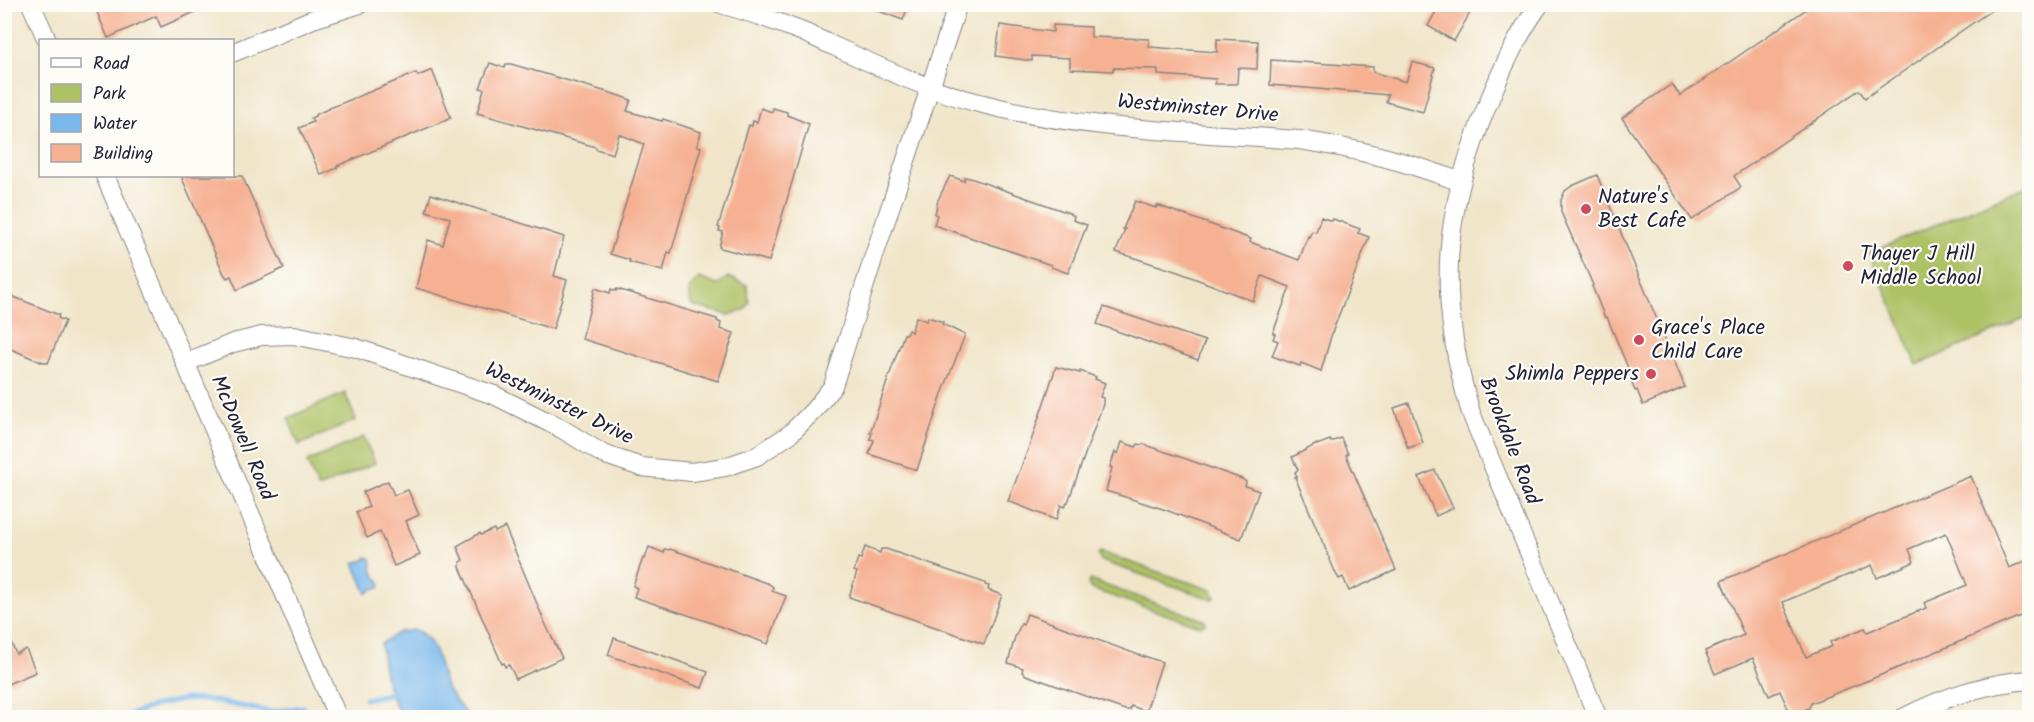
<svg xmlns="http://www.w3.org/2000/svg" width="2034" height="722" viewBox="0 0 2034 722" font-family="Kalam,sans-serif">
  <rect width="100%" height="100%" fill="#fdfcf7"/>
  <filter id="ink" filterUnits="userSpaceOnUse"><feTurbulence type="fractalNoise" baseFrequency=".0167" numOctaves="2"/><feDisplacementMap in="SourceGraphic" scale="12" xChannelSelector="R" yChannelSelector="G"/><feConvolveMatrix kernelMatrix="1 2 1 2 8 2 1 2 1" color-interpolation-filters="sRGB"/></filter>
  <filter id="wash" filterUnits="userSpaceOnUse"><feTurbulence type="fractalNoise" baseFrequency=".008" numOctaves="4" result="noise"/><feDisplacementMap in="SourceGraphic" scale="24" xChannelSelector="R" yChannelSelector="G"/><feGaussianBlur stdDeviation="1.35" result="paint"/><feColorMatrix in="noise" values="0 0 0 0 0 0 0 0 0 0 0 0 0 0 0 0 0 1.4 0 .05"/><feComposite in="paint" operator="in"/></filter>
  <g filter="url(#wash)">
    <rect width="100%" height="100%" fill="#f0e5c9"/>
    <g fill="#adc165" stroke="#687250" stroke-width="1.5">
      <path d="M2029,185v132l-112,48 -48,-112z"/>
      <path d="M728,277l19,8 2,17 -4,8 -16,5 -35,-9 -3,-2 -2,-15 10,-11 18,7z"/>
      <path d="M345,393l11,27 -57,25 -11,-27z"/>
      <path d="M364,437l11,26 -57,25 -11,-26z"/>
      <path d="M1100,552l112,38 3,8 -4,1 -109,-38 -4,-6z"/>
      <path d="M1090,580l114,40 2,3 -6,3 -109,-37 -3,-6z"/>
    </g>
    <g fill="#79b8ec" stroke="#4e6d94" stroke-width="1.5">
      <path d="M367,557l4,1 2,14 8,12 -1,4 -8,1 -5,5 -13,-31 11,-3z"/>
      <path d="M416,630c25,14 20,33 30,56 6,11 15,21 22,31h-65c-16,-21 -20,-47 -22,-73l18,-12z"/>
    </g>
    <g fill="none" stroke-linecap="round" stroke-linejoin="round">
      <g stroke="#79b8ec" stroke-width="5">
        <path d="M365,699l32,-7"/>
        <path d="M121,718l33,-12 32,-7 23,1 62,12 32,-5"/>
      </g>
    </g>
    <g id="blocks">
      <g fill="#f6b092" fill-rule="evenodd">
        <path d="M114,4h99l-52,23 -5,-11 -48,22 -11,-26z"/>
        <path d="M865,4h44l-6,16 -38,-14z"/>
        <path d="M1440,4h35l-21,37 -26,-15z"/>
        <path d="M1814,4h186l-135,94 -6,-8 -125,86 7,11 -49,33 -70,-102 50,-34 8,12z"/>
        <path d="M1000,25l53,7v-7l38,2v10l58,2v8l68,5v-13l41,2 -1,28 -19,-1 -1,16h-22l1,-5 -58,-4v-6l-45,-1v3l-43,-2v-11l-38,-2v5l-36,-5z"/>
        <path d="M1271,60l102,7v5l33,10 6,-20 23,6 -12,44 -37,-10 2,-7 -118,-10z"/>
        <path d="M490,63l15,5 1,-4h5l103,30 17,6 -4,11 35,10 1,-2 38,13 -4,14 4,1 -30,106 -3,-1 -5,19 -34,-9 1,-2 -20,-6 34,-110 -25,-10 -6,20 -17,-5v-2l-119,-34 7,-24 -4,-1z"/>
        <path d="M432,70l19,48 -114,48v2l-16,7 -22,-47 14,-6 -2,-4 4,-2v-1l15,-7 86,-35 2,3z"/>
        <path d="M761,108l11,4 1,-4 14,4v3l22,9 -40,137 -48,-13 -2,-1 4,-15 -4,-1 1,-3 -2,-1 31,-102 3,1 1,-5 4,1z"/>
        <path d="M1597,175l88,212 -42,18 -6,-15 -2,1 -7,-17 2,-1 -23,-56 -2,1 -13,-32 1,-1 -32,-73v-12l4,-9 7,-5z"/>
        <path d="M181,176h61l42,92 -47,22 -6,-14 -4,2 -3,-4z"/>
        <path d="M950,176l14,5 1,-4 5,1 54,19 45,16 5,3 -1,4 14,5 -19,48 -17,-6v-2l-117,-40 3,-10 -2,-1 3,-14z"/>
        <path d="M431,194l133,43 -10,39 13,4 -14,49 -137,-41 12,-48 15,5 7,-27 -24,-7z"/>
        <path d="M1135,201l21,7 1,-3 58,21 36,13 -1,3 49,18 9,-24 1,1 3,-6 4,1 5,-15 11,4 1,-2 27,10 -2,4 11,4 -37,96 -11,38 -20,-8 -1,3 -28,-10 6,-15 -5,-2 2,-5 -2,-1 17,-46 -28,-11 -9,25 -75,-29 -62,-20 9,-23h-2z"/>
        <path d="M595,288l15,5 1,-4 5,2 1,-2 100,30v2l4,2 -1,6 14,4 -16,48 -136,-42z"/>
        <path d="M4,293l55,22 -1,3 7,3 -17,42 -7,-2v1l-37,-16z"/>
        <path d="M1104,307l101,34 -7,19 -101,-36z"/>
        <path d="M916,317l11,4 1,-4 15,5 -1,2 23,11 -23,59 -25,76 -48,-16 5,-14 -4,-1 2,-6h-2l18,-54 16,-45h2l2,-4 3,2z"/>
        <path d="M1056,367l24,6v-2l16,6 -1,2 10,4 -5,14 3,1v6l-35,98h-1l-2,5 -4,-2 -5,15 -48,-19 22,-57z"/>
        <path d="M1409,403l14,40 -15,5 -14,-40z"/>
        <path d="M1341,438l7,16 -2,1 50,115 -47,21 -6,-14 -4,2 -3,-5 -41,-97h2l-2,-5 3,-2 -6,-13 25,-13v1l13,-5 1,2z"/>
        <path d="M1122,442l14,5 2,-3 4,1 1,-1 46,16 53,19 4,3 -1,4 14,5 -18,48 -75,-29 -60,-19 6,-23 -2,-1 5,-15 3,2z"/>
        <path d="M1435,470l18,38 -17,8 -17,-39z"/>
        <path d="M1971,476l38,92 21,-9v53l-161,68 -58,23 -2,5 -14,6 -6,-3 -9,-20 -11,5 -16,-38 -38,16 -10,-23 39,-16 -23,-54zM1946,533l21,52 -43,18 2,5 -59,24 -2,-4 -35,14 2,4 -26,11 -23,-55 89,-37 5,13 37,-16 -5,-13z"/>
        <path d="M388,481l6,14 14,-5 11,25 -13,6 14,34 -26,11 -14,-34 -13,6 -11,-26 13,-5 -6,-15z"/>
        <path d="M505,527l40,96 17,35 -46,21 -7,-14 -4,2 -1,-4 -2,1 -13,-30 -29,-67v-5l3,-2 -6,-14 23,-13 1,2 13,-6 1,3z"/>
        <path d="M649,547l15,6 1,-4 4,1 1,-1 15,5 84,30 4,3 -1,4 14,5 -18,48 -59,-22 -75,-25 3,-9 -4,-2 10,-28 2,1z"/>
        <path d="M865,547l15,6 1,-4h5l99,34v2l4,1 -1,4 14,5 -18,49 -135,-47 8,-25 -3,-1 4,-13 3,1z"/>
        <path d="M1027,614l117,43v-1l18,6 -16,49 -15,-5 -1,4h-5l-37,-13 -62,-22 -4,-3 1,-4 -15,-5 7,-26 6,-13 2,1z"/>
        <path d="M5,627l11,27 10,-5 10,23 -31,13z"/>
        <path d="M614,638l94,34 -6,16 -94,-33z"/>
      </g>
    </g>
  </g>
  <g filter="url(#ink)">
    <use href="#blocks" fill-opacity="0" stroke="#898482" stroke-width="1.5"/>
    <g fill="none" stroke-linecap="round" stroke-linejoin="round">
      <g stroke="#898482" stroke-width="20">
        <g id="minor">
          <path d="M31,4l16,36"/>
          <path d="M721,4c28,8 55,17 82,28 58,26 114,55 176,71 102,27 215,29 320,37 56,8 109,22 162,42"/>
          <path d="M1540,4c-22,30 -37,63 -51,97 -47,112 -53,196 -18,312l127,305"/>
          <path d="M232,53l81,-34 47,-15"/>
          <path d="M105,176l233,542"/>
          <path d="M185,363l48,-20 29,-7 32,-1 62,13 138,47 68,34 41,25 38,13 51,5 33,-5 32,-11 33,-22 24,-24 19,-24 41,-130 84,-252"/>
          <path d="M1903,718c39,-20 83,-35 127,-38"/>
        </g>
      </g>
      <use href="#minor" stroke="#fff" stroke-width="18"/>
    </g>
  </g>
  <g fill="#d1495b" stroke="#fdfcf7" stroke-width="2">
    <circle cx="1586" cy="209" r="6"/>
    <circle cx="1848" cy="266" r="6"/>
    <circle cx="1639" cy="340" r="6"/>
    <circle cx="1651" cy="374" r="6"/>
  </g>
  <g text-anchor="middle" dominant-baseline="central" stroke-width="4.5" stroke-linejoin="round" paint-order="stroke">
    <g font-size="21" fill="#22223b" stroke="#fdfcf7">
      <text transform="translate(1198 109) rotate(5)">Westminster Drive</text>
      <text transform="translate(559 404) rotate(26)">Westminster Drive</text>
      <text transform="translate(242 438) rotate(67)">McDowell Road</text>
      <text transform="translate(1509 441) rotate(69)">Brookdale Road</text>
    </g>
    <g font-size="21" fill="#22223b" stroke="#fdfcf7" text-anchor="start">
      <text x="1598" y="197">Nature's<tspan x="1598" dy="24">Best Cafe</tspan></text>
      <text x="1860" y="254">Thayer J Hill<tspan x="1860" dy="24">Middle School</tspan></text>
      <text x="1651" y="328">Grace's Place<tspan x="1651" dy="24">Child Care</tspan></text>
      <text x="1639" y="374" text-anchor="end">Shimla Peppers</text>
    </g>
  </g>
  <rect width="2034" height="722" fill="none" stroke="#fdfcf7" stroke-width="24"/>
  <rect x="39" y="39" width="195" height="138" fill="#fdfcf7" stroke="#a5a5ac" stroke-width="1.5"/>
  <rect x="51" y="58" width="30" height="9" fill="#ffffff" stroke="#a5a5ac" stroke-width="1.5"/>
  <text x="93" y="69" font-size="18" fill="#22223b">Road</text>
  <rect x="51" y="84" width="30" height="18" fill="#adc165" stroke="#a5a5ac" stroke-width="1.5"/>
  <text x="93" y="99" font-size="18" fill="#22223b">Park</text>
  <rect x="51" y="114" width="30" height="18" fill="#79b8ec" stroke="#a5a5ac" stroke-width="1.5"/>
  <text x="93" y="129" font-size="18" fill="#22223b">Water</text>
  <rect x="51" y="144" width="30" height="18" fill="#f6b092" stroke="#a5a5ac" stroke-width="1.5"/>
  <text x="93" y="159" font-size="18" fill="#22223b">Building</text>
</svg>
